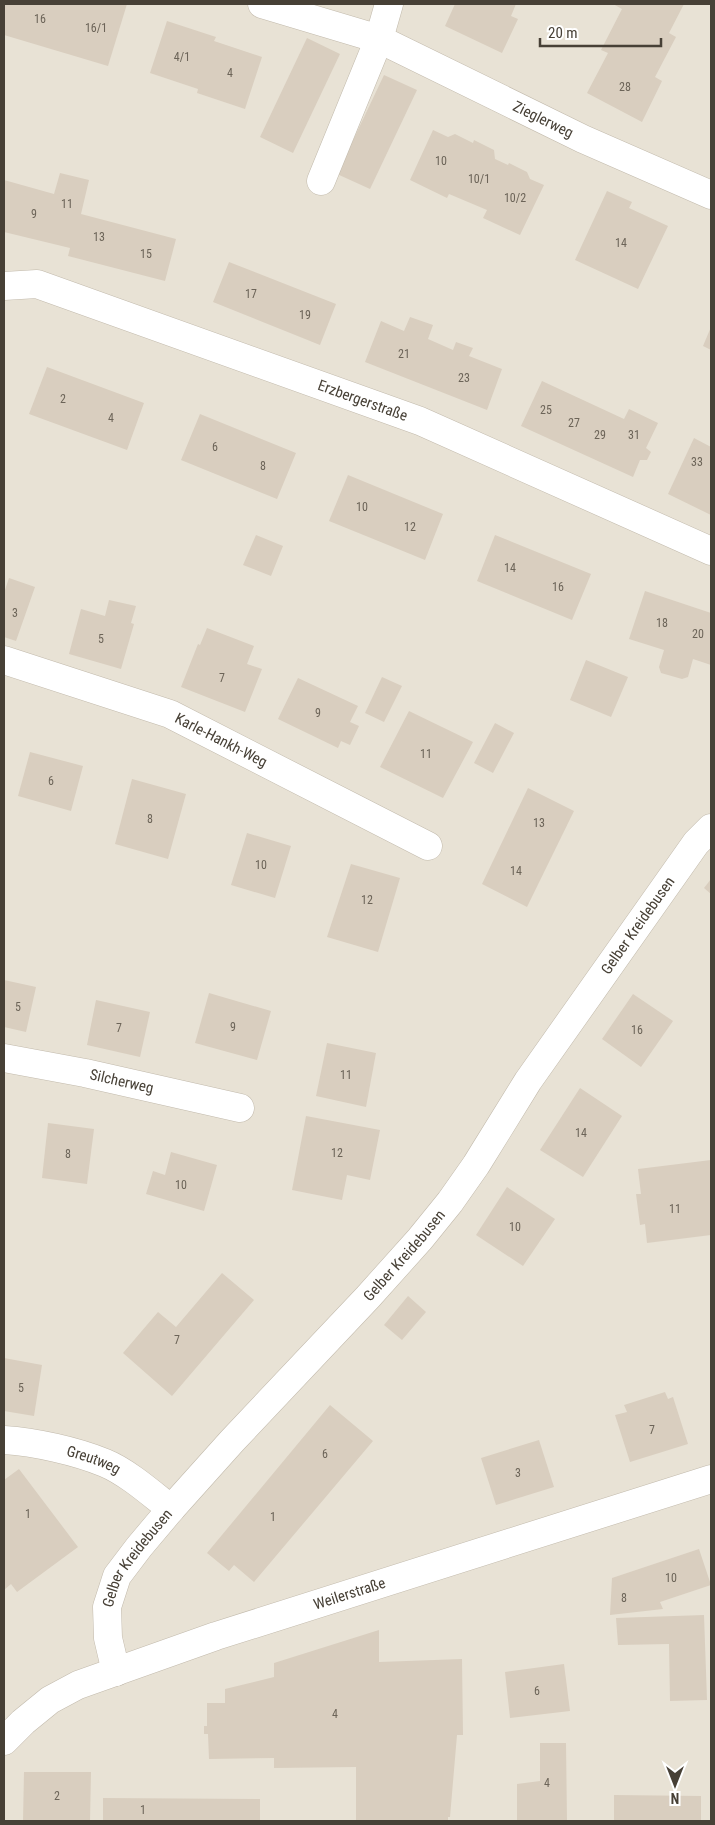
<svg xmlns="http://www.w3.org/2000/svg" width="715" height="1825" viewBox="0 0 715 1825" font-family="'Roboto Condensed',sans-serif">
  <rect width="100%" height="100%" fill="#f4f0e7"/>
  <rect fill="#e8e2d5" x="4" y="4" width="707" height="1817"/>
  <g fill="#d9cebf">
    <path d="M4,4h123l-19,62 -104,-31z"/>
    <path d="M455,4h61l-5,12 7,3 -16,34 -57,-27z"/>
    <path d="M613,4h71l-15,29 7,4 -21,40 7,4 -20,41 -55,-29 21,-40 -7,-3 21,-41z"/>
    <path d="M167,21l49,16 -2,4 48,16 -17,52 -48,-16 1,-4 -48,-16z"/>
    <path d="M307,38l33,16 -47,99 -33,-16z"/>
    <path d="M384,75l33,15 -47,99 -33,-15z"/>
    <path d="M433,130l15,7 7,-3 18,9 1,-3 20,10 1,9 13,6 1,-2 18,9 3,7 14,6 -24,50 -37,-17 4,-8 -38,-16 -2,4 -37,-18z"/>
    <path d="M60,173l29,7 -8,34 95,25 -11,42 -97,-25 2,-8 -66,-16v-52l50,14z"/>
    <path d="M607,191l25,11 -3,6 39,18 -30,63 -63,-29z"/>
    <path d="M229,262l107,42 -16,41 -107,-43z"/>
    <path d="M410,317l23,8 -5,14 25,11 3,-8 17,6 -4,8 33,13 -15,41 -122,-48 16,-41 23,10z"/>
    <path d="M711,327v23l-8,-4z"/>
    <path d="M47,367l97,36 -17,47 -98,-36z"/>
    <path d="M542,381l82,38 5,-10 29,14 -12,25 5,4 -4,8h-7l-7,17 -112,-51z"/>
    <path d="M200,414l96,39 -19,46 -96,-39z"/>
    <path d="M694,438l17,9v68l-43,-21z"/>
    <path d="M348,475l95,39 -18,46 -96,-39z"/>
    <path d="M256,535l27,11 -12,30 -28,-11z"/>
    <path d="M495,535l96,39 -19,46 -95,-39z"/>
    <path d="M9,578l26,9 -19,54 -12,-4v-48l1,1z"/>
    <path d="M645,591l66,22v52l-18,-6 -5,18 -6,2 -21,-6 -2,-6 5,-17 -35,-11z"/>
    <path d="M109,600l27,6 -5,17 3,1 -13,45 -52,-15 12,-45 24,7z"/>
    <path d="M207,628l47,18 -7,18 15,5 -17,43 -64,-25 17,-43 2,1z"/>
    <path d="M586,660l42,17 -17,40 -41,-17z"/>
    <path d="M382,677l20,9 -18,36 -19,-9z"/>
    <path d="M298,678l60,28 -8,16 9,4 -9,19 -9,-4 -3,7 -60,-29z"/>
    <path d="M409,711l64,31 -30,56 -63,-31z"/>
    <path d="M495,723l19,10 -21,40 -19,-10z"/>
    <path d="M30,752l53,14 -12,45 -53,-15z"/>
    <path d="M132,779l54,15 -18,65 -53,-15z"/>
    <path d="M528,788l46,23 -47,96 -45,-23z"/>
    <path d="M247,833l44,13 -16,52 -44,-13z"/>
    <path d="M351,864l49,14 -22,74 -51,-15z"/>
    <path d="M711,879v15l-7,-6z"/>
    <path d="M4,980l32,7 -10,45 -22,-5z"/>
    <path d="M209,993l62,18 -14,49 -62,-17z"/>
    <path d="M633,994l40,27 -32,46 -39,-28z"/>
    <path d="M96,1000l54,12 -10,45 -53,-12z"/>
    <path d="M327,1043l49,10 -10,54 -50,-11z"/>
    <path d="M580,1088l42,28 -39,61 -43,-27z"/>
    <path d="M306,1116l74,14 -10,50 -23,-5 -5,25 -50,-10z"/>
    <path d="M48,1123l46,6 -7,55 -45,-6z"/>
    <path d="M171,1152l46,13 -13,46 -58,-17 7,-23 12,4z"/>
    <path d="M711,1160v75l-64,8 -2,-19 -5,1 -4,-31h5l-3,-25z"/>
    <path d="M507,1187l48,32 -32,47 -47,-31z"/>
    <path d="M222,1273l32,27 -82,96 -49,-43 35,-41 18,15z"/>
    <path d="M408,1296l18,16 -24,28 -18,-15z"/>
    <path d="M4,1358l38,7 -8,51 -30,-5z"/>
    <path d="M665,1392l3,7 5,-2 15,47 -58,18 -15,-47 12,-3 -3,-7z"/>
    <path d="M330,1405l43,36 -119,141 -20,-17 -5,6 -22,-18z"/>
    <path d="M539,1440l15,47 -58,18 -15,-47z"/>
    <path d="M19,1469l59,78 -61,45 -6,-8 -7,6v-110z"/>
    <path d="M699,1549l12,36 -51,17 3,7 -53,6 2,-37z"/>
    <path d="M704,1615l3,85 -37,1 -1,-57 -51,1 -2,-27z"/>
    <path d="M379,1630v32l83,-3 1,76h-6l-7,82h-2v4h-92v-54l-82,1v-10l-65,1 -1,-25h-4v-8h3v-23h18v-14l49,-12v-14z"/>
    <path d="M564,1664l6,47 -60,7 -5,-46z"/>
    <path d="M540,1743h26l1,78h-50v-37l23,-3z"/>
    <path d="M24,1772h67l-1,49h-67z"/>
    <path d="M614,1795l87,1v25h-87z"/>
    <path d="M103,1798l157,1v22h-157z"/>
  </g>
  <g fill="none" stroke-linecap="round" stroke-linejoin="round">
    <g stroke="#c2baac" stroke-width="29">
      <g id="minor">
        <path id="s1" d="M262,4l117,35 204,100 128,56"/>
        <path d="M321,181l58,-142 10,-35"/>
        <path id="s2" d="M4,286l33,-2 383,137 291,130"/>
        <path id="s3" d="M4,660l166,54 258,132"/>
        <path id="s4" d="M4,1058l81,15 155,35"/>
        <path id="s5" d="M4,1440c31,2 72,11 101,23 22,9 47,31 66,46"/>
        <path id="s6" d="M116,1672l-8,-34 -1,-31 10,-31 22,-29 32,-38 61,-68 136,-144 52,-58 30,-37 26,-37 52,-84 168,-238 15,-15"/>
        <path id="s7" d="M4,1741l19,-19 27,-22 28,-15 138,-49 495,-157"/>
      </g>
    </g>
    <use href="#minor" stroke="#fff" stroke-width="28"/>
  </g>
  <g text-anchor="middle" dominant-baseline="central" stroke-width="4.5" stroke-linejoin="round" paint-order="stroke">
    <g font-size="12" fill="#6c6458">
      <text x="40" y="19">16</text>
      <text x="96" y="28">16/1</text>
      <text x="182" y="57">4/1</text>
      <text x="230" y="73">4</text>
      <text x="625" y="87">28</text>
      <text x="441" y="161">10</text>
      <text x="479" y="179">10/1</text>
      <text x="515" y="198">10/2</text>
      <text x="67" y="204">11</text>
      <text x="34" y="214">9</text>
      <text x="99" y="237">13</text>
      <text x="621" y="243">14</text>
      <text x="146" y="254">15</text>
      <text x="251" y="294">17</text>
      <text x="305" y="315">19</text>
      <text x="404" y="354">21</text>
      <text x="464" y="378">23</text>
      <text x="63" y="399">2</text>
      <text x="546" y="410">25</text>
      <text x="111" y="418">4</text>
      <text x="574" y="423">27</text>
      <text x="600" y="435">29</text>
      <text x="634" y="435">31</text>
      <text x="215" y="447">6</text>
      <text x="697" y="462">33</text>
      <text x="263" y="466">8</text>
      <text x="362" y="507">10</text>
      <text x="410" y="527">12</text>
      <text x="510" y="568">14</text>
      <text x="558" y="587">16</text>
      <text x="15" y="613">3</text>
      <text x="662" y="623">18</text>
      <text x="698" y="634">20</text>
      <text x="101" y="639">5</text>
      <text x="222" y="678">7</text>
      <text x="318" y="713">9</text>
      <text x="426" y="754">11</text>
      <text x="51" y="781">6</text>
      <text x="150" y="819">8</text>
      <text x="539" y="823">13</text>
      <text x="261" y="865">10</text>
      <text x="516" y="871">14</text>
      <text x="367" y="900">12</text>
      <text x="18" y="1007">5</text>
      <text x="233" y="1027">9</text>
      <text x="119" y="1028">7</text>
      <text x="637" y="1030">16</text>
      <text x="346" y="1075">11</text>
      <text x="581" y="1133">14</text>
      <text x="337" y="1153">12</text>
      <text x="68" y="1154">8</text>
      <text x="181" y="1185">10</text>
      <text x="675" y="1209">11</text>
      <text x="515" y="1227">10</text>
      <text x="177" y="1340">7</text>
      <text x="21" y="1388">5</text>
      <text x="652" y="1430">7</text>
      <text x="325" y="1454">6</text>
      <text x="518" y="1473">3</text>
      <text x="28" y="1514">1</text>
      <text x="273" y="1517">1</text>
      <text x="671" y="1578">10</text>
      <text x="624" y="1598">8</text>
      <text x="537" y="1691">6</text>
      <text x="335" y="1714">4</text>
      <text x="547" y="1783">4</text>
      <text x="57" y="1796">2</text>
      <text x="143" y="1810">1</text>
    </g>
    <g font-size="15" fill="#474036" stroke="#fff">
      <text stroke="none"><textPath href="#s1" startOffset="305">Zieglerweg</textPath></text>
      <text stroke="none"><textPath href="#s2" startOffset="379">Erzbergerstraße</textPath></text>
      <text stroke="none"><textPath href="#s3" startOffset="232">Karle-Hankh-Weg</textPath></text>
      <text stroke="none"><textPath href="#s6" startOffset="934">Gelber Kreidebusen</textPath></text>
      <text stroke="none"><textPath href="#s4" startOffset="120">Silcherweg</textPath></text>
      <text stroke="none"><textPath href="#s6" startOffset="529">Gelber Kreidebusen</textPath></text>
      <text stroke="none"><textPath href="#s5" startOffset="92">Greutweg</textPath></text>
      <text stroke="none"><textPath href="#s6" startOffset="124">Gelber Kreidebusen</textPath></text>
      <text stroke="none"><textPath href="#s7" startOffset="380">Weilerstraße</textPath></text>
    </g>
  </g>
  <rect width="715" height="1825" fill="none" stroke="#474036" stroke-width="10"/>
  <g transform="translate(675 1785) rotate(180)" stroke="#ffffff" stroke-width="4" paint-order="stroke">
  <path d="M0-4L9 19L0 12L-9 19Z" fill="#474036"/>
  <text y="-8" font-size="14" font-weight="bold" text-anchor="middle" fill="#474036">N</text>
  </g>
  <path d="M540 38v8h121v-8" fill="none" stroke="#474036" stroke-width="2.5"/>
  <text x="548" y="38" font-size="15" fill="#474036" stroke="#ffffff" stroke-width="4" paint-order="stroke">20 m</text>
</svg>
